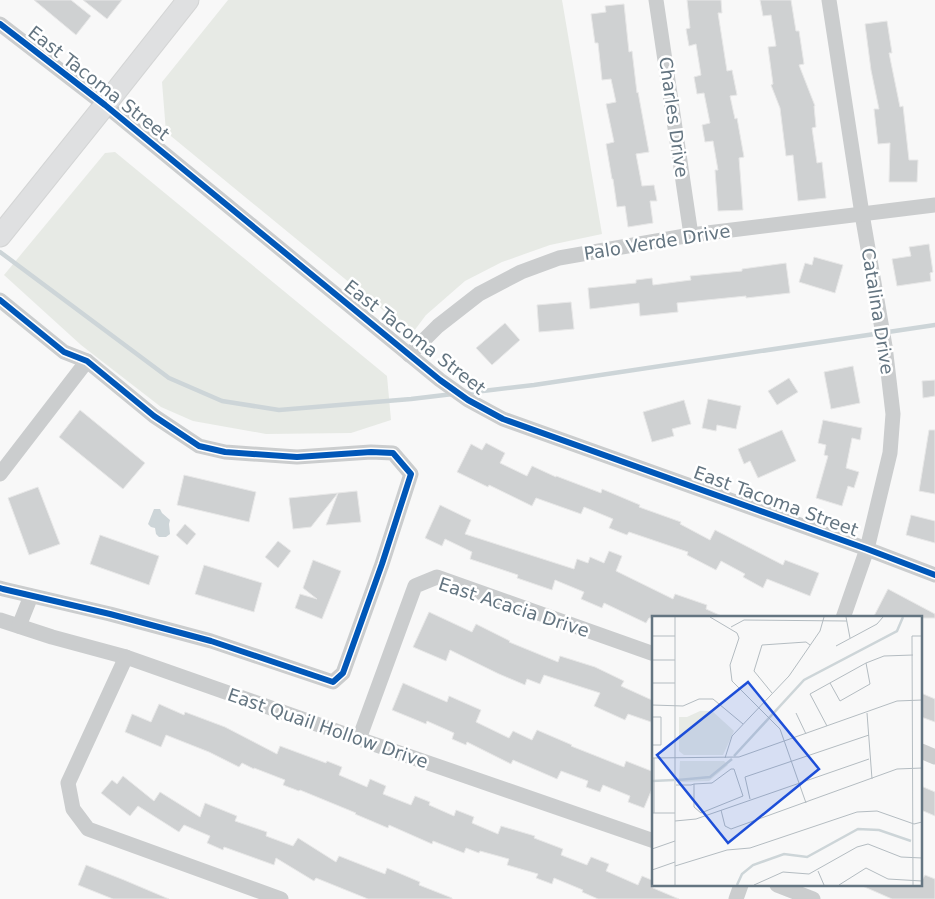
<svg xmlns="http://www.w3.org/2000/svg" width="935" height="899" viewBox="0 0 935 899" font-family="'DejaVu Sans',sans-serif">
  <rect width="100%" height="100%" fill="#f8f8f8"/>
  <g fill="#e7eae5">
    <path d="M228,0h334l40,234 -52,11 -48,17 -37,19 -39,34 -12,16 -8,-2 -240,-197 -4,-50z"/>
    <path d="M115,152l272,224 4,44 -40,13 -85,1 -73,-13 -32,-14 -80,-62 -77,-70 101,-122z"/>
  </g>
  <path fill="#cdd5d8" d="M154,509h6l2,4 8,7 -1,4 1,10 -4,3h-7l-3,-3 -1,-6 -4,-1 -3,-3z"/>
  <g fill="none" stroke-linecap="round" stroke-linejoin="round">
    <g stroke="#cdd5d8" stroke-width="4.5">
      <path d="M0,252l169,126 53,23 57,9 132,-11 42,-5"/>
      <path d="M466,393l68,-8 401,-60"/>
    </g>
  </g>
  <g fill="#cfd1d2" stroke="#e8e8e8">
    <path d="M34,0h37l20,16 -15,19z"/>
    <path d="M83,0h39l-15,19z"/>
    <path d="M687,0h34l1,13h-4l9,58 5,-1 5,25 -7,1 5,23 2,-1 7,39 -5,1 4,52 -25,1 -3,-41h3l-5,-29 -8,1 -3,-17 8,-2 -6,-30 -7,1 -3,-17 7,-2 -5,-31 -7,2 -3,-17 4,-1z"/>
    <path d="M760,0h31l5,31h3l5,33 -5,1 16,41h-1l2,21 -4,1 5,35 5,-1 4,36 -28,3 -5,-46 -7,1 -6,-48 -9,-23 2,-1 -5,-37 8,-1 -5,-31 -8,1z"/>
    <path d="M624,4l5,48 3,-1 5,42 1,-1 11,60 -13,2 6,32 12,-1 3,16h-7l3,22 -25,4 -3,-21 -8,1 -4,-28h-1l-6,-35 8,-2 -8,-38 10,-2 -5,-23 -9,1 -4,-37h-3l-4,-29 15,-2 -1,-6z"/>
    <path d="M887,21l5,32h-3l11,54 3,-1 6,54h9l-1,22h-28l1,-39 -12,1 -4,-35h5l-8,-39 -6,-46z"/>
    <path d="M929,244l4,28 -3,1 1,8 -34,5 -5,-27 19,-3 -2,-9z"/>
    <path d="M814,257l29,8 -8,28 -36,-11 6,-19 7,2z"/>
    <path d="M786,263l4,30 -44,5v-2l-69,7 1,9 -38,4 -1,-13 -49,6 -2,-21 48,-5v-3l16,-2 1,7 38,-5 -1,-4 52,-5v-2z"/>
    <path d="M571,302l3,27 -35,3 -2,-27z"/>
    <path d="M505,323l15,17 -28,25 -16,-17z"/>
    <path d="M853,366l7,37 -29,6 -7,-37z"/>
    <path d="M789,378l9,14 -21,13 -9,-14z"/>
    <path d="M935,380v16l-12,2 -1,-17z"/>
    <path d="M708,399l33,7 -5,23 -19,-4 -1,6 -14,-3z"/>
    <path d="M684,400l7,24 -19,5 2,7 -22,6 -9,-30z"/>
    <path d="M80,410l65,53 -22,26 -64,-52z"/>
    <path d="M823,420l39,8 -2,12 -8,-2 -6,30 13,4 -5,16 -6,-2 -6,20 -26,-8 12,-42 -4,-1 2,-10 -8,-2z"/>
    <path d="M782,430l14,31 -38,17 -8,-17 -6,3 -6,-15z"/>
    <path d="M929,430h6v64l-16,-3z"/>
    <path d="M486,443l19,10 -5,10 27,13 5,-10 24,11v-1l45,17 1,-4 38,16 -1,2 42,15 -1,2 30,16 5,-10 68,35 2,-5 34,13 -9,23 -43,-17 -4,9 -20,-11 2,-3 -24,-13 -5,9 -29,-15 1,-3 -59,-20 -2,3 -18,-7 4,-9 -29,-12 -3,7 -45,-16 -4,8 -43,-21 -1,2 -31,-15 14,-28 11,6z"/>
    <path d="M184,475l72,17 -7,30 -72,-17z"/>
    <path d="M38,487l22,57 -31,11 -21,-57z"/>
    <path d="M357,491l4,31 -35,3 12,-32z"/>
    <path d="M338,493l-27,34 -18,2 -4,-31z"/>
    <path d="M440,505l31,15 -6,14 109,35 3,-10 11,4 2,-6 14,6 5,-12 13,5 -6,15 57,28 2,-5 32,11 -1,4 20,9h-77l-3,5 -42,-20 -2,5 -21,-9 3,-7 -29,-12 -3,10 -35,-12 1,-3 -48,-16 2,-7 -27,-13 -3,7 -17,-8z"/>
    <path d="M911,515l24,6v22l-29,-8z"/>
    <path d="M185,524l11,10 -9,11 -11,-10z"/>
    <path d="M100,535l59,21 -10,29 -59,-21z"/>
    <path d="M278,541l13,10 -13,17 -13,-11z"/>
    <path d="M313,560l28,11 -19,48 -27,-11 5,-14 17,5 -14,-11z"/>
    <path d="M204,565l58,18 -8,29 -59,-18z"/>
    <path d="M888,589l47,25v4h-62z"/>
    <path d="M429,612l43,20 4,-8 34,17 -1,1 49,20 2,-6 35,11 29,14 -3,5 33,15v22l-26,-9 -3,6 -31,-14 6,-13 -56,-18 -4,9 -13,-5 -2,6 -26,-11 -49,-24 -4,11 -33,-14z"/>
    <path d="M403,683l44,19 2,-6 32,14 -5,12 33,16 4,-7 19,9 5,-10 35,15 -1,1 53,21 2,-6 28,11v12l-10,24 -16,-6 2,-6 -27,-11 -3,7 -14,-5 2,-6 -27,-10 -4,8 -44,-19 -2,4 -44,-22 -1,3 -14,-6 2,-6 -27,-12 -1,3 -34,-14z"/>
    <path d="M921,693l14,6v23l-14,-5z"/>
    <path d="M159,704l25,11 1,-3 40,15 52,27 3,-8 46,17 1,-2 15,6 -3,8 28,12 3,-8 16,7 -3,8 28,11 4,-9 15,6 -1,3 25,11 2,-6 18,7 -2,6 26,11 3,-8 34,10 -1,2 29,11 -2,6 26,10 4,-8 18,7 -3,7 32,14 4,-9 12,5 -1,7 26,11h-81l-16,-7 1,-2 -29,-12 -2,6 -16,-6 2,-4 -31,-9 2,-6 -29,-8 -1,2 -13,-5 -2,5 -31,-12 -1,3 -43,-19 -1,3 -33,-14 1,-1 -56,-23 -1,1 -16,-6 2,-5 -31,-12v1l-12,-6 -3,4 -30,-15 -43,-17 -5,12 -36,-15 7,-18 19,8z"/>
    <path d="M123,776l31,25 6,-9 40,25 5,-14 32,13 -2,5 32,11 -1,4 27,10 5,-8 38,24 3,-6 46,18 2,-6 33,14 -1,3 33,13v1h-84l-52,-21 -2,3 -38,-23 -2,7 -50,-18 -1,3 -16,-7 3,-7 -26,-11 -5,7 -41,-26 -8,10 -29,-23 11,-13 5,4z"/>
    <path d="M921,786l14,6v24l-14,-6z"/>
    <path d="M86,865l38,15 45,19h-56l-35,-14z"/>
    <path d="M925,875l10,4v20h-43l-32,-14h61v-3z"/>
  </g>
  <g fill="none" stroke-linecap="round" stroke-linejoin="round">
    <g stroke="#d4d5d5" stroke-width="23">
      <path id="secondary" d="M0,236l105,-131 83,-105"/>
    </g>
    <g stroke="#cbcdce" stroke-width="15">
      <path d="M656,0l35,235"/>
      <path d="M829,0l33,214 23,132 8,68 -3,39 -23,96 -24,69"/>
      <path d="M0,24l105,81 335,275 28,20 35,19 364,130 68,26"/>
      <path d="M0,300l64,52 23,9 67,55 45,30 26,6 72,5 74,-5 22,1 18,21 -29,90 -39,109 -10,9 -122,-41 -101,-27 -107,-25 -3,-1"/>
      <path d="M409,355l29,-29 41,-32 42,-22 38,-14 132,-23 244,-30"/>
      <path d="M0,474l87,-113"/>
      <path d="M0,620l52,17 74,20 233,82 295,102"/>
      <path d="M19,626l12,-30"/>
      <path d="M126,657l-58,126 5,26 15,20 193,70"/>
      <path d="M359,739l56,-153 22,-9 217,77"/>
      <path d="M921,751l14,6"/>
      <path d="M777,885l36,14"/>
      <path d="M736,899l5,-14"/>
    </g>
    <use href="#secondary" stroke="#dfe0e1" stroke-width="21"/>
    <g stroke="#fff" stroke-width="9">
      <g id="cycleway">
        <path d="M0,24l105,81 335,275 28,20 35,19 364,130 68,26"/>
        <path d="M0,300l64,52 23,9 67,55 45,30 26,6 72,5 74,-5 22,1 18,21 -29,90 -39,109 -10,9 -122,-41 -101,-27 -107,-25 -3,-1"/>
      </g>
    </g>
    <use href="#cycleway" stroke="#0057b8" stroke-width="6"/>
  </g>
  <g text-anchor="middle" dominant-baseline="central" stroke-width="5" stroke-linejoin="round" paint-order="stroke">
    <g font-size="18" fill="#647581" stroke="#fff">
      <text transform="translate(99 83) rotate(38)">East Tacoma Street</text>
      <text transform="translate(674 117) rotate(82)">Charles Drive</text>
      <text transform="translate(657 242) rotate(-9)">Palo Verde Drive</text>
      <text transform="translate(878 311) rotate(81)">Catalina Drive</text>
      <text transform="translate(415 337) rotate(38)">East Tacoma Street</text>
      <text transform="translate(776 501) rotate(20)">East Tacoma Street</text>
      <text transform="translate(514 607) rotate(18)">East Acacia Drive</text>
      <text transform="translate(328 728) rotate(19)">East Quail Hollow Drive</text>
    </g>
  </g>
  <g transform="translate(652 616)">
    <rect width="270" height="270" fill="#f8f8f8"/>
    <path d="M48,95h12l22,20 -11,24h-39l-5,-4v-34h8zM28,145h44l4,4 -19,16 -30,1z" fill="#e7eae5"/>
    <path fill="none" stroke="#cdd5d8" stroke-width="2.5" d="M82,140l70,-76 93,-49 6,-14M26,164l32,-3 22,-18M0,165l22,-1M85,269l5,-11 11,-9 31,-11 23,3 51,-28 21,1 32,11"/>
    <path fill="none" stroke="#b4bcc1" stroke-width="1" d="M23,1v268M58,1l27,16 2,5 -9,27 2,16 48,48 26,74M194,1l4,21M79,11l13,-7 103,1M0,20h23M184,30l41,-22 6,-7M0,44h23M0,67h23M178,67l10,18 30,-17 -4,-21M120,77l-18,-22 8,-26 44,-3 4,3M0,89l31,1 16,-7h14l30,25M144,97l10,21M215,97l5,66M0,101h9v28h-9M175,110l-17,-32 56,-31 18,-7 29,-1M0,142l87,-1 158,-56 25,-1M73,142l7,-22 57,-60 31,-45 4,-14M24,169h15l3,-1 18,-1 19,-14h3l9,27 -42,17 -7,-6v-23M98,183l-5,-22 124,-42M69,194l4,16 6,3 166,-60 25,-1M0,197h23M2,197v-55M23,205l21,-2 173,-60M0,233l23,-8M23,250l52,-16 23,-2 107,-36 20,-1 37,13 8,-2M0,254l23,-8M166,255l6,14M102,269l29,-13 26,2 48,-27 11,-3 33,13 21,1M187,269l27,-17 22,11 34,2M261,269l-1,-249h10"/>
    <path fill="#1d4ed8" fill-opacity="0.15" stroke="#1d4ed8" stroke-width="2.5" d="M96,66l71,87 -91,74 -71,-88z"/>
    <rect width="270" height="270" fill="none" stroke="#647581" stroke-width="2.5"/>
  </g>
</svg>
